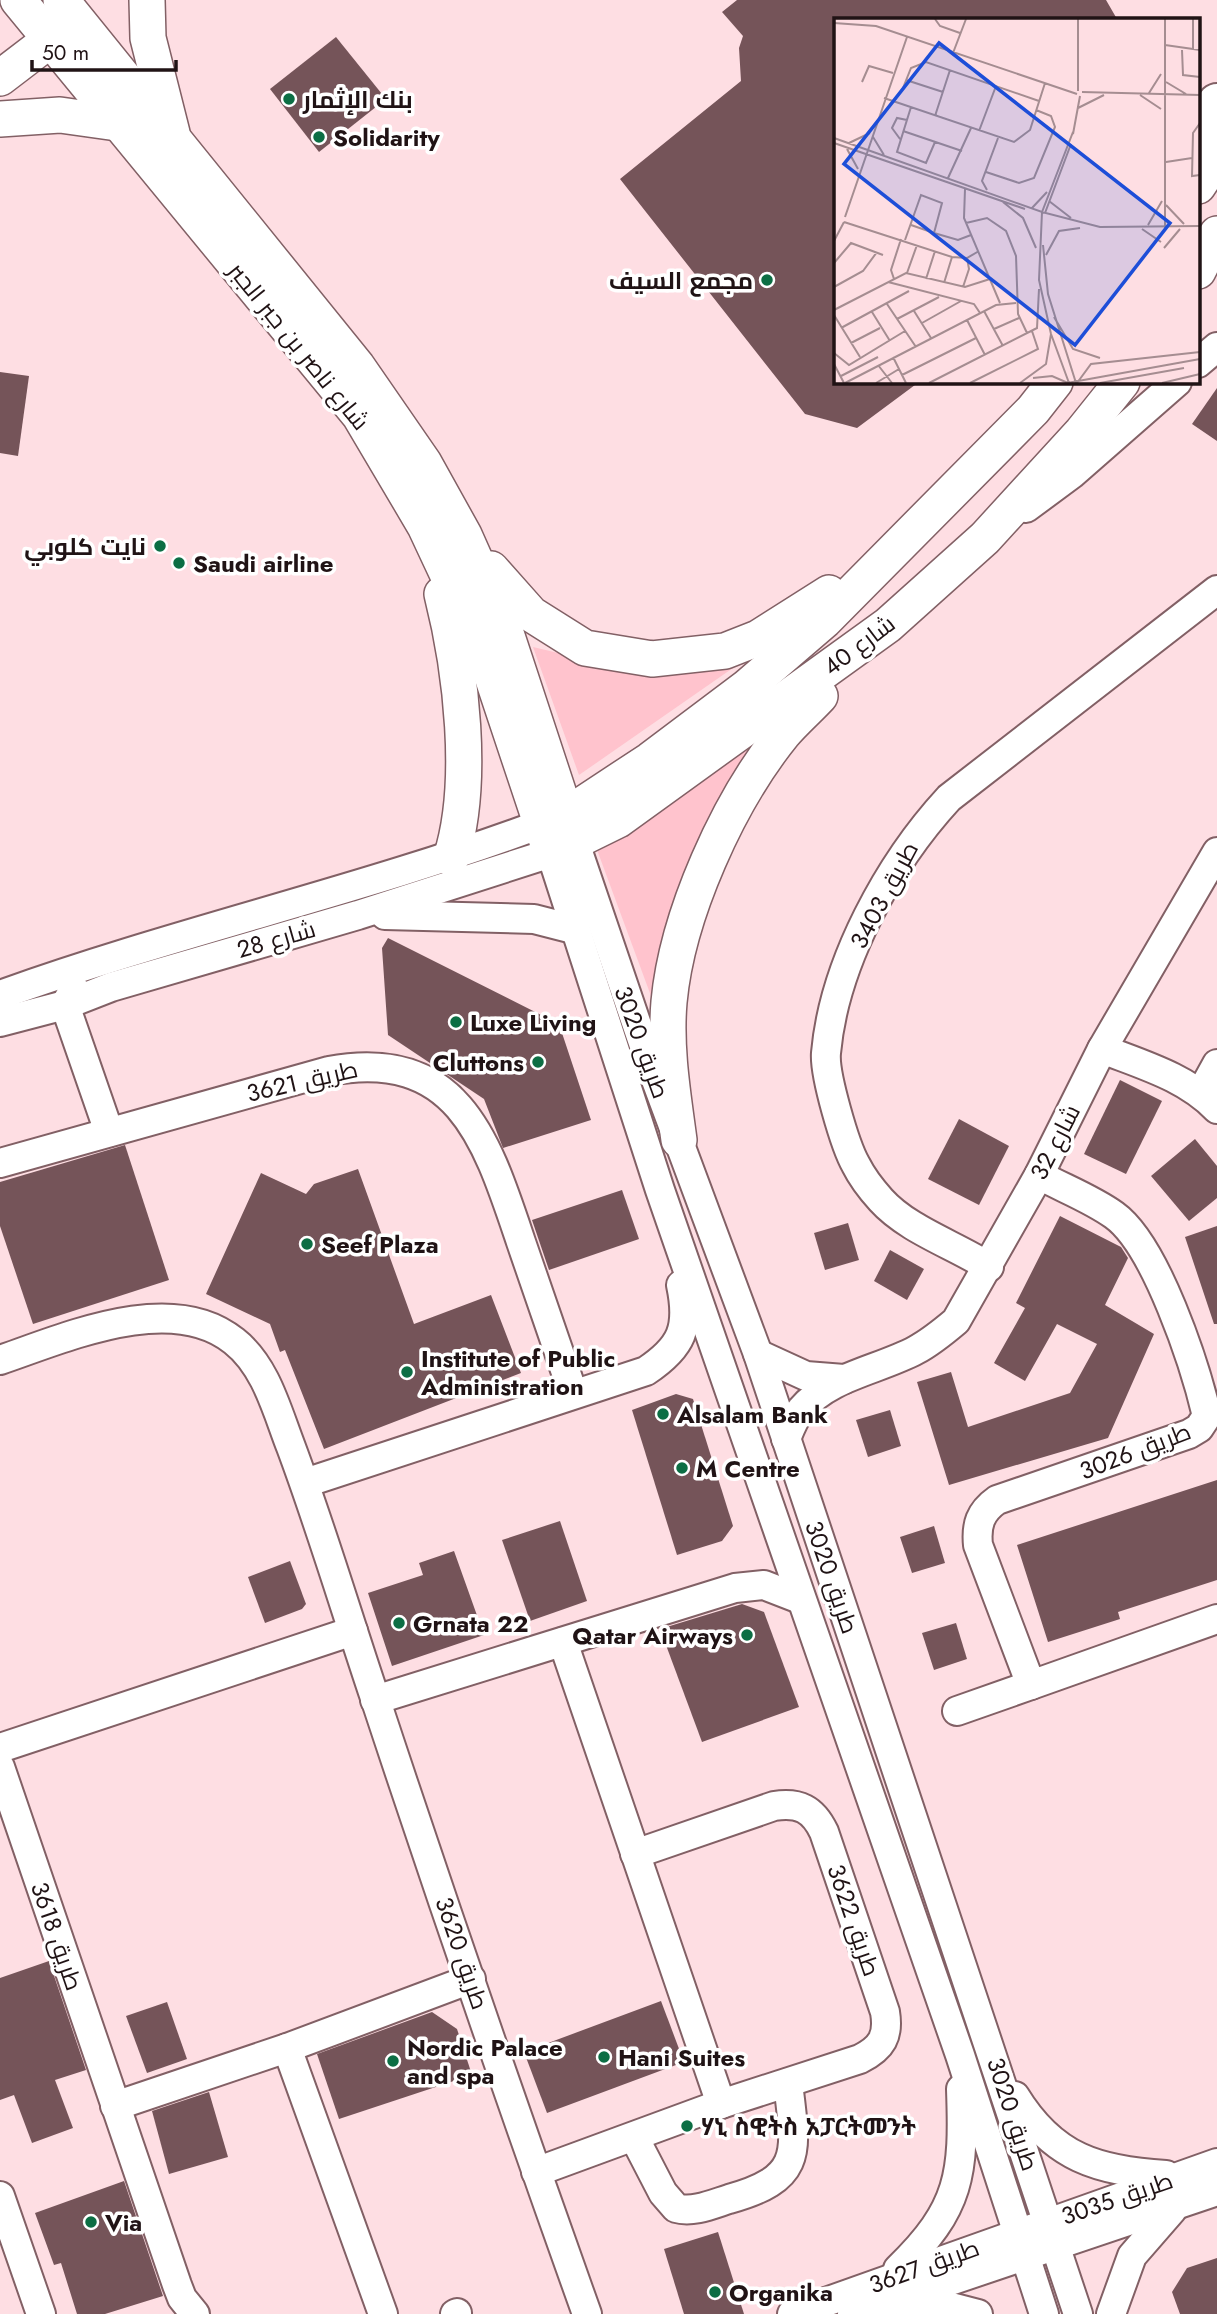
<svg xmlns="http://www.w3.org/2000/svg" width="1217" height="2314" viewBox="0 0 1217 2314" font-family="Jost,Cairo,'Noto Sans Ethiopic',sans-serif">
  <rect width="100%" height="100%" fill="#fedee3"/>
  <g fill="#ffc3cd">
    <path d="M533,647l42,10 168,4 -164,114z"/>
    <path d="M766,725l-73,124 -42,147 -55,-149c66,-30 117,-73 170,-122z"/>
  </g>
  <g fill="#755459">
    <path d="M737,0h369l11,19h-281v363h83l-62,46 -52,-14 -185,-235 121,-98 -2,-33 4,-12 -21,-24z"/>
    <path d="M336,37l50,62 -67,53 -49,-63z"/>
    <path d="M0,372l29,4 -11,80 -18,-3z"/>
    <path d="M1217,388v53l-25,-17z"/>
    <path d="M388,938l171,86 32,96 -88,28 -19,-49 -96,-64 -6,-87z"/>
    <path d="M1120,1080l42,21 -36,73 -42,-20z"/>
    <path d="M959,1119l50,27 -30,59 -51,-26z"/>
    <path d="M1195,1139l22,27v32l-28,23 -38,-45z"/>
    <path d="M125,1145l44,135 -136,44 -33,-98v-44z"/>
    <path d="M358,1169l56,155 77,-29 30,78 -197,76 -39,-99 -5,2 -10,-28 -64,-30 55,-121 45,21 8,-10z"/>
    <path d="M622,1190l17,49 -90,31 -17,-50z"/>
    <path d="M1060,1216l61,31 7,11 -23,47 49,29 -46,104 -159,47 -32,-103 34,-10 17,55 102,-34 27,-49 -40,-20 -32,57 -31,-18 31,-55 -9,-5z"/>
    <path d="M848,1223l11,37 -34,10 -11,-37z"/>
    <path d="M1217,1226v98h-3l-29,-87z"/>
    <path d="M890,1250l34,19 -17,31 -33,-19z"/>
    <path d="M676,1394l17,5 40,127 -11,15 -45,14 -45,-145z"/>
    <path d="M890,1410l11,36 -33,11 -12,-37z"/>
    <path d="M1217,1480v100l-99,32 2,7 -72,23 -31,-97z"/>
    <path d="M560,1521l27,80 -57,20 -28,-81z"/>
    <path d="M934,1526l11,37 -33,10 -12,-36z"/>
    <path d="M454,1551l30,84 -92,31 -24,-73 55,-18 -4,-12z"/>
    <path d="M290,1561l16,43 -4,5 -37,14 -17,-46z"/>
    <path d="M742,1604l22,8 35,95 -97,35 -42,-113z"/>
    <path d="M956,1623l11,36 -33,11 -12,-37z"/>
    <path d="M49,1961l37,109 -31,10 18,48 -41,15 -18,-48 -14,5v-122z"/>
    <path d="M661,2001l23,61 -137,51 -23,-61z"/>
    <path d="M167,2002l20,57 -40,14 -21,-57z"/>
    <path d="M432,2012l25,17 15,46 -133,44 -22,-65z"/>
    <path d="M209,2092l19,65 -59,17 -17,-63z"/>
    <path d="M124,2181l39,115 -58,18h-28l-16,-51 -7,2 -19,-52z"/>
    <path d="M718,2232l26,82h-60l-20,-65z"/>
    <path d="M1217,2258v56h-37l-8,-22 15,-24z"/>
  </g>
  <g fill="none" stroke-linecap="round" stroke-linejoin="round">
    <g stroke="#826065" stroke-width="32">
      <g id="minor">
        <path d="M1198,363l19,-16"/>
        <path d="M1026,508l46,-34 105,-92"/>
        <path d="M575,843l78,229 105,282 320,960"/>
        <path d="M385,915l149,4 39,10"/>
        <path d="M74,989l-9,16 44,127"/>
        <path d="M0,995c178,-64 364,-105 541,-171"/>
        <path d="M0,1022l65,-17 46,-18 247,-72 193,-62 109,337 300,865 84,259"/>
        <path d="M1102,1049c41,16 84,28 115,60"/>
        <path d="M1201,1093l16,-29"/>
        <path d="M0,1163l329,-92c130,-24 158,70 192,171 17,50 35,101 52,151"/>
        <path d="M1039,1175c24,13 53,24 75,40 42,30 81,150 93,201l-8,12 -10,6 -192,66c-17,12 -21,25 -19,45l53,140 186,-66"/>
        <path d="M989,1267c-34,-22 -81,-37 -108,-67 -9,-10 -19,-23 -25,-35 -11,-19 -32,-91 -30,-112 8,-90 63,-190 123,-255l268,-208"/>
        <path d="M758,1354l48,22 38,3"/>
        <path d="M0,1360c65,-22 171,-70 234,-19 32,25 43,70 57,106 31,83 56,168 84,251 68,206 139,412 212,616"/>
        <path d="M786,1439c4,-10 8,-21 15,-29 28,-34 78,-40 115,-60 15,-8 27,-18 40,-29l83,-146 63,-126 115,-197"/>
        <path d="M305,1483l341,-112c36,-24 44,-43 35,-86"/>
        <path d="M563,1642l158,462"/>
        <path d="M375,1700l360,-112 29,-3 36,14"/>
        <path d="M957,1711l74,-26"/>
        <path d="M0,1748l353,-117"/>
        <path d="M0,1767l177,518 5,13 13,16"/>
        <path d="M287,2048l96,266"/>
        <path d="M1015,2096c38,62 83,75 151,79"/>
        <path d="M115,2106l172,-58 184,-69"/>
        <path d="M634,2137l29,56 13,15c17,5 37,-4 53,-9 76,-21 67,-48 59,-116"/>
        <path d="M536,2172l185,-68 139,-45c22,-11 29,-23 25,-47l-61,-180c-11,-23 -25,-30 -50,-26l-139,48"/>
        <path d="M0,2196l41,118"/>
        <path d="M898,2269c63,-61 66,-95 63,-180"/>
        <path d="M905,2303l46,4 27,7"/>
        <path d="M455,2314l2,-1"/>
        <path d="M792,2314l425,-151"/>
        <path d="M852,2314l365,-123"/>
        <path d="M1111,2314l21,-58 40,-46"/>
      </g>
    </g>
    <g stroke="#826065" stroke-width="38">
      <g id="major">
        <path d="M18,0l342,416 65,110 59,126 67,201 67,-33 270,-195 97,-87 97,-106 40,-50"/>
        <path d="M61,0l296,366 67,97 40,72 37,83 74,225"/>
        <path d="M147,0l1,38 24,95"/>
        <path d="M0,78l68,-52"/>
        <path d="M0,119l60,-4 57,8"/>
        <path d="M1198,186l19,-29"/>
        <path d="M1198,271l19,-37"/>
        <path d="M491,569l40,45 54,34 67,11 73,-8 33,-13 71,-45"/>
        <path d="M442,594c19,75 33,189 9,264"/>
        <path d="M548,821l20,-7 82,-54 97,-73 78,-67 208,-210 22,-28"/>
        <path d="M679,1140c-6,-45 -14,-92 -10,-138 8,-87 59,-200 114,-268 11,-13 25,-25 37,-38"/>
      </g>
    </g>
    <g stroke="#826065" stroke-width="42">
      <path id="highway" d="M1198,146l19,-43"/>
    </g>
    <use href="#minor" stroke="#fff" stroke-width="28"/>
    <use href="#major" stroke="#fff" stroke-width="35"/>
    <use href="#highway" stroke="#fff" stroke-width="38"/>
  </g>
  <g fill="#0c6e44" stroke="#fff" stroke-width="2.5">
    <circle cx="289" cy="99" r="7"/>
    <circle cx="319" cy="137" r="7"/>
    <circle cx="767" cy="280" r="7"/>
    <circle cx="160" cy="546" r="7"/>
    <circle cx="179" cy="563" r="7"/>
    <circle cx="456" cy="1022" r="7"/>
    <circle cx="538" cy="1062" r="7"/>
    <circle cx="307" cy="1244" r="7"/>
    <circle cx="407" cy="1372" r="7"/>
    <circle cx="663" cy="1414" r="7"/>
    <circle cx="682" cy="1468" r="7"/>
    <circle cx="399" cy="1623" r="7"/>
    <circle cx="747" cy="1635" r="7"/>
    <circle cx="604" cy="2057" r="7"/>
    <circle cx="393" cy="2061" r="7"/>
    <circle cx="687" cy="2126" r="7"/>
    <circle cx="91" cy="2222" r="7"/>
    <circle cx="715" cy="2292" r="7"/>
  </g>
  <g text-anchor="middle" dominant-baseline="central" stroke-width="7" stroke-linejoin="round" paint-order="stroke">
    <g font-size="24" font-weight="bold" fill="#201315" stroke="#fff" text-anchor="start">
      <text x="303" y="99">بنك الإثمار</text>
      <text x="333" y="137">Solidarity</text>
      <text x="753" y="280" text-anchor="end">مجمع السيف</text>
      <text x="146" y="546" text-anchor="end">نايت كلوبي</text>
      <text x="193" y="563">Saudi airline</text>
      <text x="470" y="1022">Luxe Living</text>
      <text x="524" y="1062" text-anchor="end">Cluttons</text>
      <text x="321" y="1244">Seef Plaza</text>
      <text x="421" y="1358">Institute of Public<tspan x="421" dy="28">Administration</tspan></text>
      <text x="677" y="1414">Alsalam Bank</text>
      <text x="696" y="1468">M Centre</text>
      <text x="413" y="1623">Grnata 22</text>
      <text x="733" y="1635" text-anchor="end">Qatar Airways</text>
      <text x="407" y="2047">Nordic Palace<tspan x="407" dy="28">and spa</tspan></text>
      <text x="618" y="2057">Hani Suites</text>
      <text x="701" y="2126">ሃኒ ስዊትስ አፓርትመንት</text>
      <text x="105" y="2222">Via</text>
      <text x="729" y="2292">Organika</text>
    </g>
    <g font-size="24" fill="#201315" stroke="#fff">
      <text transform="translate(299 346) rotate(51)">شارع ناصر بن جبر الجبر</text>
      <text transform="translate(859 645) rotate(-37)">شارع 40</text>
      <text transform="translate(884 895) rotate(-62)">طريق 3403</text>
      <text transform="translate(276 939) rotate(-16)">شارع 28</text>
      <text transform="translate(642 1042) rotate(70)">طريق 3020</text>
      <text transform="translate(302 1081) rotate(-13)">طريق 3621</text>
      <text transform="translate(1055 1142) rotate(-63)">شارع 32</text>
      <text transform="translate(1135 1451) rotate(-21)">طريق 3026</text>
      <text transform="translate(832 1577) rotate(71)">طريق 3020</text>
      <text transform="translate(854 1920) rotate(71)">طريق 3622</text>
      <text transform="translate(57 1936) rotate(71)">طريق 3618</text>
      <text transform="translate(462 1953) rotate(71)">طريق 3620</text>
      <text transform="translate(1013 2114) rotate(72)">طريق 3020</text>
      <text transform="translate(1117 2198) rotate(-19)">طريق 3035</text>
      <text transform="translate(924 2266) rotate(-20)">طريق 3627</text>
    </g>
  </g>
  <g transform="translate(834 18)">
    <rect width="366" height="366" fill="#fedee3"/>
    <path fill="none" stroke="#a58d91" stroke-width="2" d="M101,1l5,7 20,7M331,1v210M359,1v31M0,5l42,3 201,68M331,27l35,5M348,32l1,25 17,2M119,35l13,-34M72,62l37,12M28,64l7,-16 24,7M332,64l20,12M69,70l8,-20 15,-6 113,39M244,73v-72M248,74l118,3M315,75l12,-19M306,77l21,14M50,80l130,44 16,-12 15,-47M77,89l-14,45 29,11 9,-21M244,90l26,-13M101,98l15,-46M366,105l-7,10 -1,43 8,-1M69,113l59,20M145,113l17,-45M239,116l7,-38M39,119l11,18M0,120l208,74 31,-80M66,121l-8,-11 5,-10 10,2M0,125l191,66M15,125l21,-10M13,131l11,20M332,144l26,-4M152,154l33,11 15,-5 21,-51 -4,-11 -15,-6M114,160l23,-50M131,171l-1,29 36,85M153,172l-5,-9 16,-43M215,183l22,17M169,184l20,16 13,30M332,187l18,19M198,190l15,-16M211,195l26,-69M11,199l62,-180M10,204l108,35 15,1 12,-7M132,205l21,-5 19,13 10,25 2,58 9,19M77,207l23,8M314,207l14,-24M308,211l19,13M71,222l16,-45 21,8 -8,30 24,7 13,-5M0,223l10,-19M209,227l5,49 28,89M330,230l16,-19M212,237l13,-24 21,-3M0,245l17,-20 32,12M73,255l10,-28M60,261l-3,-9 10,-31M92,261l9,-28M54,264l86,22 6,9M110,265l8,-26M0,269l29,-16 14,-19M129,269l6,-18 -2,-11M53,286l29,43M0,292l72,-37 59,14 25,-8M80,293l17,27M150,293l19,35M38,294l18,29M0,297l26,42M220,299l19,32 27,9M63,301l42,-22M133,302l18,35M88,305l39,-22M7,310l68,-37M160,311l25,-11M17,325l29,-15M0,335l15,12 56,-34M59,339l13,26M0,346l10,19M44,347l14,18M68,357l74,-37M7,358l37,-19M199,360l19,-2 16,7M11,365l151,-78 20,-2M42,365l23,-14M95,365l108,-55 2,-39M136,365l68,-34 -6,-18M186,365l26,-19 5,-30M233,365l133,-24M235,365l-18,-49 -12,-54 3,-68 58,15 100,-1M243,365l14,-19 109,-12M266,365l84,-15M328,365l38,-9"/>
    <path fill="#1d4ed8" fill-opacity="0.15" stroke="#1d4ed8" stroke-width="3.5" d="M105,25l231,180 -95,122 -231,-181z"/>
    <rect width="366" height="366" fill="none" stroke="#201315" stroke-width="3.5"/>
  </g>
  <path d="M32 60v10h144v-10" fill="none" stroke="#201315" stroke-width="3.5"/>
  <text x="42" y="60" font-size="21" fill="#201315" stroke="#ffffff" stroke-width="5" paint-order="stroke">50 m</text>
</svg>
